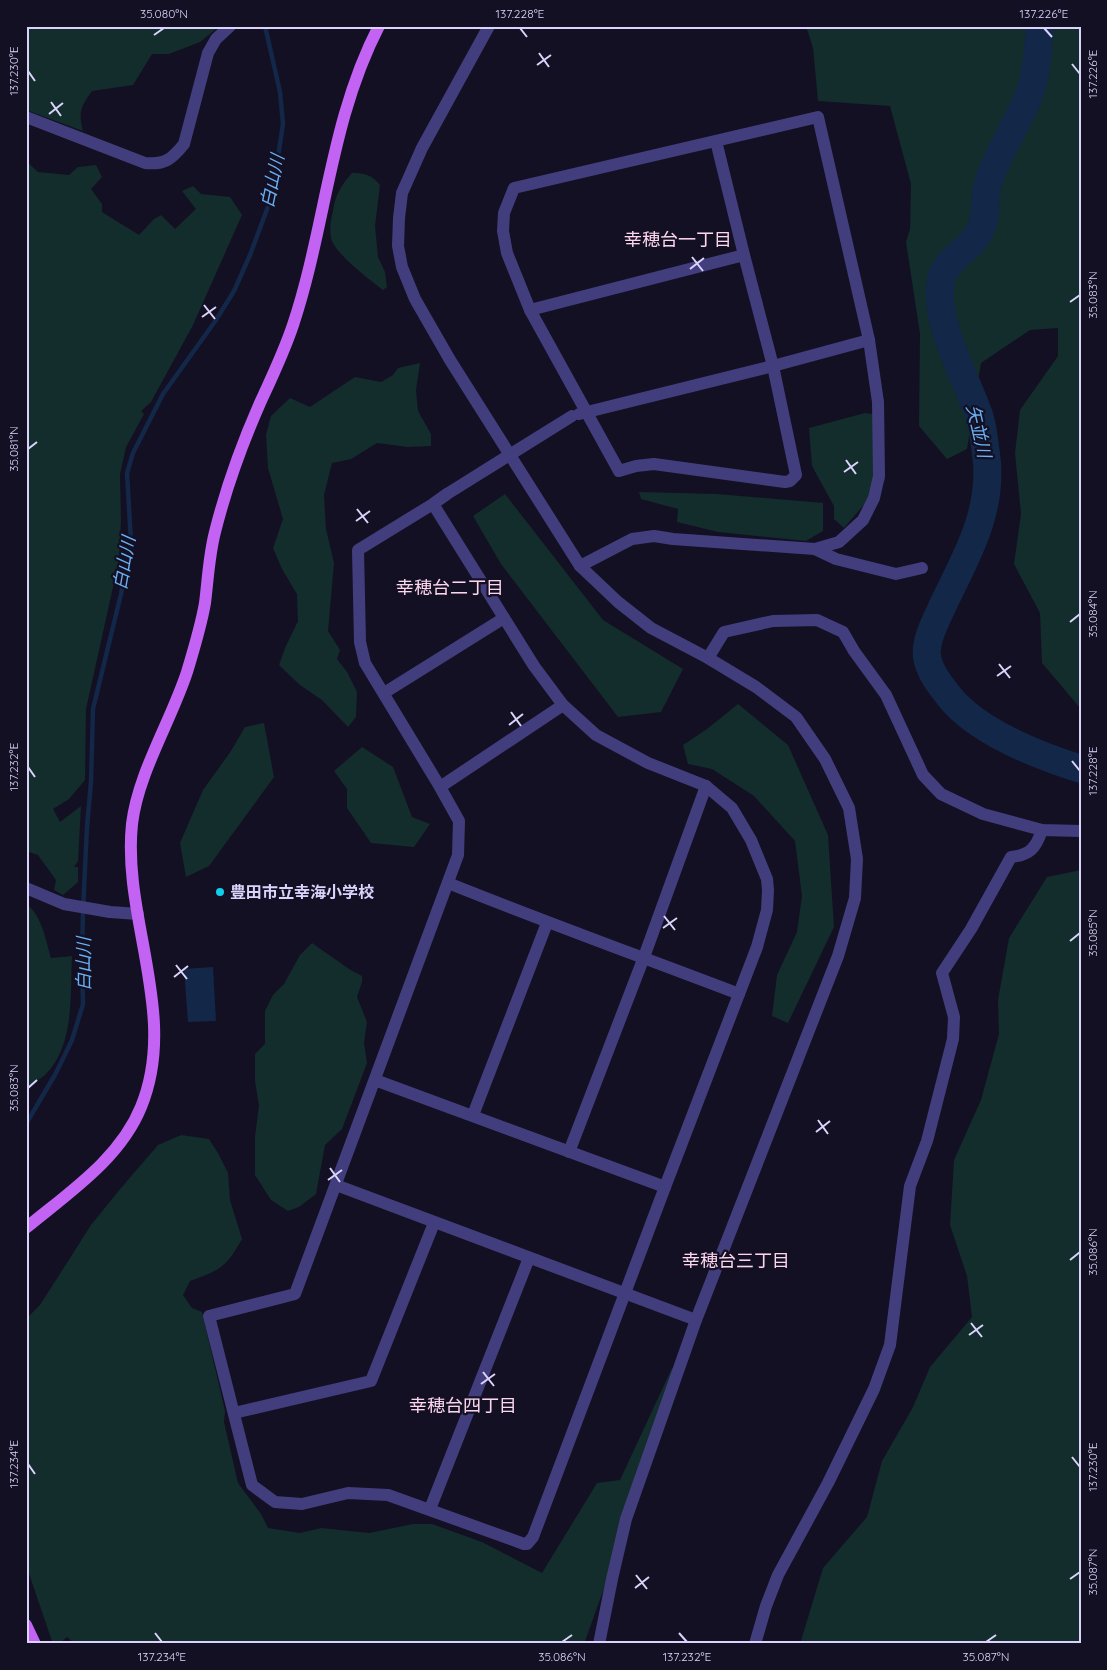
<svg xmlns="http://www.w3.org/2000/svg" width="1107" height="1670" viewBox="0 0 1107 1670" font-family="Quicksand,'Noto Sans JP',sans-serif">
  <rect width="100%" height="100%" fill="#131023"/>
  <g fill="#132c2c">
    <path d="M26,26h194l-20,16 -31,12h-17l-19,31 -41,6c-11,15 -14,21 -9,40l-57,-21z"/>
    <path d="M806,26h275v683l-39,-46 -2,-50 -26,-49 7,-50 -6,-61 5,-43 38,-54v-28l-28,2 -49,33 -14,86 -20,10 -28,-33 1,-92 -14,-92 4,-13 1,-45 -21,-78 -72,-5 -5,-53z"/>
    <path d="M26,161l12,11 31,3 9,-8 18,-2 6,12 -11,12 11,15v8l37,23 15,-16 7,-4 14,14 21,-20 -14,-18 11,-5 8,8 29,3 12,18 -49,110 -42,77 -10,9 3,3 -18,33 -6,27 1,47 -2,39 -33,149 -1,71 -16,19 -16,10 7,13 21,-16 -3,55 -4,6h4v15l-15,13 -9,-5 2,-10 -18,-25 -12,-4z"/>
    <path d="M352,173c13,0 20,2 28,12l-5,41 3,31 7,15 2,15 -4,3c-13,-10 -49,-37 -52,-52 -2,-9 0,-19 2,-27 2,-16 9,-27 19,-38z"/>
    <path d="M420,363l-4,27 2,21 13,23v12l-23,1 -31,-4 -26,16 -19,4 -8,32 2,34 8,34 -6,68 12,19 -3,9 10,13 10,20 -1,25 -8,10 -26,-27 -22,-15 -21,-20 6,-17 13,-27 -1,-27 -15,-25 -9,-21 10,-29 -15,-51 -2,-33 5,-19 19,-18 20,9 45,-30 26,5 12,-7 5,-7z"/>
    <path d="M865,413l14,2 6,65 -41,48 -10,-9v-13l-22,-40 -3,-38z"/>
    <path d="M639,492l78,2 106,9v28l-17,10 -88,-9 -41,-10 1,-13 -37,-10z"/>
    <path d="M505,494l98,126 80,49 -22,43 -43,5 -117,-153 -28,-48z"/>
    <path d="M738,704l50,41 40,90 6,92 -46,96 -16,-7 5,-41 20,-43 5,-36 -7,-55 -41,-45 -42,-27 -24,-5 -5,-19 24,-16z"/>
    <path d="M264,723l10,54 -65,89 -23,11 -6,-34 23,-53 28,-39 14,-24z"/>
    <path d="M362,747l31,20 19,50 18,7 -16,23 -43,-4 -24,-35v-19l-13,-18z"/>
    <path d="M1081,870v774h-281l23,-76 44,-51 15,-56 31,-54 17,-40 42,-50 -5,-41 -17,-51 4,-65 27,-60 18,-66 -1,-34 11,-62 38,-61z"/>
    <path d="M26,904c16,11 20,37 25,54l21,-2c-2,38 3,90 -27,119 -6,5 -13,9 -19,14z"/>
    <path d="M312,943l37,26 13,7v6l-5,15 10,25 -3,21 3,20 -25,66 -17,16 -9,49 -17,13 -11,4 -17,-11 -16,-25v-39l4,-30 -4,-25v-27l10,-10v-33l8,-16 11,-11 16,-29z"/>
    <path d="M181,1135l28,4 9,14 10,20 2,27 12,39c-16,29 -22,31 -52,42l-7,14 9,13 10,4 23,99 -1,11 14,61 23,31 7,14 32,5 21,-5 48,5 44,-9h19l50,18 60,31 55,-90 23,-3 52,-112 12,-2 -100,278h-509l-8,-7 -8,7h-6l-27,-79v-246l14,-14 51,-80 30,-37 37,-43z"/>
  </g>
  <path fill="#132749" d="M213,967l3,54 -28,1 -4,-53z"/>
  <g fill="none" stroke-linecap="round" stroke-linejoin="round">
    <path stroke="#132749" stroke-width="4.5" d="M26,1124l30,-51 16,-33 11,-36 -1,-47 1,-47 4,-83 4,-45 2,-73 28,-115 10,-52 -4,-69 6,-20 30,-59 53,-74 18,-29 16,-36 22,-59 11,-72 -3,-32 -15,-66"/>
    <path stroke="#132749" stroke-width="28" d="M1040,26c-2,24 -3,47 -11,69 -12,30 -31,57 -41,88 -5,15 0,33 -8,47 -9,21 -35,28 -39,51 -8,39 25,97 38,134 5,15 6,32 8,48 4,54 -23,97 -45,144 -7,16 -17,33 -15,50 3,16 12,26 21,38 27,36 91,61 133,74"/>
    <g stroke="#423e7e" stroke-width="12">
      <path d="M489,26l-67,122 -20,45 -3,25 -1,28 4,21 13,32 35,61 130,206 38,36 33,26 57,30 48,29 40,30 29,42 24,49 8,51 -2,39 -17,58 -142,364 -70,199 -14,60 -13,65"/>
      <path d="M26,117l119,46c20,2 27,-4 39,-19l24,-91 8,-14 14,-13"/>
      <path d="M530,310l214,-55"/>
      <path d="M579,414l194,-48 96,-26"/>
      <path d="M433,504l101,162 29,39 33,30 52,28 58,23 26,22 19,32 16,39 1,11 -1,20 -10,37 -92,240 -132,350 -6,7h-3l-136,-49 -40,-2 -46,11 -27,-2 -23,-17 -43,-169 86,-22 163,-439 1,-34 -19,-34 -75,-124 -5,-21 -2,-92 75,-46 14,-10"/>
      <path d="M815,549l21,10 60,15 26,-6"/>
      <path d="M580,566l52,-27 22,-3 19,3 142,10 24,-7 24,-22 11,-22 5,-22 -1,-74 -9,-62 -51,-223 -304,71 -10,25 -1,18 4,22 23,57 89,161 17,-5 18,-2 131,18 5,-1 6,-6 -23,-109 -29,-111 -28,-114"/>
      <path d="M708,658l16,-26 49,-11 44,-1 26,12 11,19 32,44 37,80 18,19 42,20 59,16 39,1"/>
      <path d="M384,693l120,-75"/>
      <path d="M440,787l123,-82"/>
      <path d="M448,883c97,39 194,74 291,111"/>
      <path d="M26,888l38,16 46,8 28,2"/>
      <path d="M375,1080l290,107"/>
      <path d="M473,1115l74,-192"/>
      <path d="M569,1152l75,-195 62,-171"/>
      <path d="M336,1185l360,135"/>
      <path d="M234,1413l137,-32 63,-158"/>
      <path d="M430,1509l99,-251"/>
      <path d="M755,1644l11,-38 12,-31 50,-92 24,-49 22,-45 16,-44 20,-159 17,-45 26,-102 1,-22 -12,-44 29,-44 40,-72c19,-2 25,-9 31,-27"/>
    </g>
    <g stroke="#c263f4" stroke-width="12">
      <path d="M26,1228c42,-35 94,-69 115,-121 38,-92 -19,-189 -9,-283 6,-51 39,-103 55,-152 7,-23 14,-46 18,-69 3,-24 4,-48 10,-71 11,-44 27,-88 45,-129 12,-26 24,-51 33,-78 33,-99 37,-205 86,-299"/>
      <path d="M26,1625l9,19"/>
    </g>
    <path stroke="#423e7e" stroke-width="12" d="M447,494l125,-78"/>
  </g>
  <path fill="none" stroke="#dad4fc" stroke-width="2" d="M520,28l7,9M1044,28l8,9M154,35l10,-7M539,53l10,14M1072,64l8,10M537,65l14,-10M28,71l7,10M51,102l10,14M49,114l14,-11M692,257l11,14M690,269l14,-11M1070,302l10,-7M204,305l11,14M202,317l14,-10M28,449l9,-7M846,460l10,14M844,472l14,-10M357,509l11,14M356,521l14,-10M1070,622l10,-8M999,664l11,14M997,676l14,-10M511,712l10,14M509,725l14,-11M1072,761l8,10M28,767l7,10M664,916l11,14M663,928l14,-10M1070,941l10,-8M176,965l11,14M174,977l14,-11M28,1088l9,-8M818,1120l10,14M816,1132l14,-11M330,1168l10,14M328,1180l14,-10M1070,1260l10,-8M971,1323l11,14M969,1335l14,-10M483,1372l11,14M481,1384l14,-10M1072,1457l8,10M28,1464l7,10M636,1575l11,14M1070,1579l10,-7M635,1588l14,-11M155,1633l7,9M679,1633l8,9M562,1642l10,-7M986,1642l10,-7"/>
  <circle fill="#11cfec" stroke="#131023" stroke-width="2" cx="220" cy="892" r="5"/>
  <g text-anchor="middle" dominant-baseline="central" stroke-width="4.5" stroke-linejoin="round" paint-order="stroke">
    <g font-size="16" font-weight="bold" fill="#dad4fc" stroke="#131023" text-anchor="start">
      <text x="230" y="892">豊田市立幸海小学校</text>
    </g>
    <g font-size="18" font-style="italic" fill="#6ab0f4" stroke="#131023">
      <text transform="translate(272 181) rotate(-78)">白山川</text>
      <text transform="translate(979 431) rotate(77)">矢並川</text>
      <text transform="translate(124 563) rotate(-80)">白山川</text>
      <text transform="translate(83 964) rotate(-90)">白山川</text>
    </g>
    <g font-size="18" fill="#fcd6ed" stroke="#131023">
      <text x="678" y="239">幸穂台一丁目</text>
      <text x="450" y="587">幸穂台二丁目</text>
      <text x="736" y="1260">幸穂台三丁目</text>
      <text x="463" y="1405">幸穂台四丁目</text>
    </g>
  </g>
  <rect width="1107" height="1670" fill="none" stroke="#131023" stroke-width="55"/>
  <rect x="28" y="28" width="1052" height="1614" fill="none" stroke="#dad4fc" stroke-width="2"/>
  <g font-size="12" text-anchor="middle" fill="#dad4fc">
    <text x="164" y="18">35.080°N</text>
    <text x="520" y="18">137.228°E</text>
    <text x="1044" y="18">137.226°E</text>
    <text transform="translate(14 71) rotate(-90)" y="4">137.230°E</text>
    <text transform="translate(1093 74) rotate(-90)" y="4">137.226°E</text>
    <text transform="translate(1093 295) rotate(-90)" y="4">35.083°N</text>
    <text transform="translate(14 449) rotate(-90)" y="4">35.081°N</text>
    <text transform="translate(1093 614) rotate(-90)" y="4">35.084°N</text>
    <text transform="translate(14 767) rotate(-90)" y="4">137.232°E</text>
    <text transform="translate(1093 771) rotate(-90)" y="4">137.228°E</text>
    <text transform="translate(1093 933) rotate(-90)" y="4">35.085°N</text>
    <text transform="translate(14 1088) rotate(-90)" y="4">35.083°N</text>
    <text transform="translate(1093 1252) rotate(-90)" y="4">35.086°N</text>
    <text transform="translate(14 1464) rotate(-90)" y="4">137.234°E</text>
    <text transform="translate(1093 1467) rotate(-90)" y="4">137.230°E</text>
    <text transform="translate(1093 1572) rotate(-90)" y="4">35.087°N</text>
    <text x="162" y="1661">137.234°E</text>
    <text x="562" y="1661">35.086°N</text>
    <text x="687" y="1661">137.232°E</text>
    <text x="986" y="1661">35.087°N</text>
  </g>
</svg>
